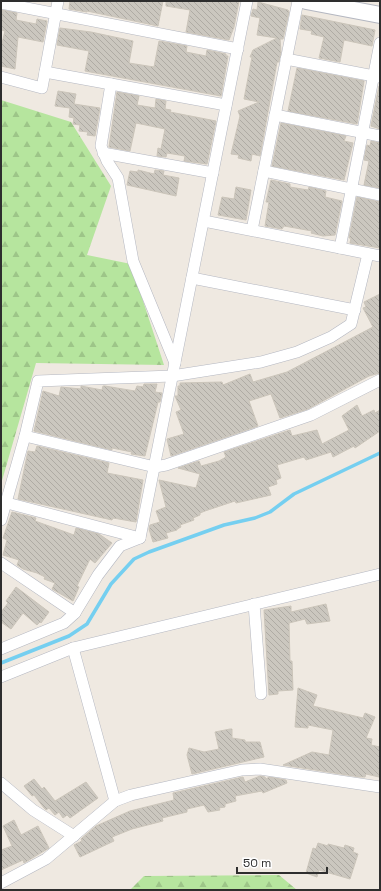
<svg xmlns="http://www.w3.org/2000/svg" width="381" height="891" viewBox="0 0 381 891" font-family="'Space Grotesk',sans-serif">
  <defs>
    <pattern id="forest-firs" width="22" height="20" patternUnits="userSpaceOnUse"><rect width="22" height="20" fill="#b6e59e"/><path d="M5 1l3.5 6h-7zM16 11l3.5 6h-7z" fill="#9dc588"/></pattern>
    <pattern id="building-back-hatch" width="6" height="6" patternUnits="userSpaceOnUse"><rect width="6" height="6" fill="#cbc7bf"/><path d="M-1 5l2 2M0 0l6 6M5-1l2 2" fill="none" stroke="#afaba4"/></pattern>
  </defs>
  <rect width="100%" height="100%" fill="#efe9e1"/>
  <g fill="url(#forest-firs)">
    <path d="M1,100l70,22 40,64 -24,69 44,9 33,101 -128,-2 -35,121z"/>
    <path d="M279,875l18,15h-167l14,-14z"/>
  </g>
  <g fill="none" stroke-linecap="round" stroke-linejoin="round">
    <path stroke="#75cff0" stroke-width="3.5" d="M1,663l68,-27 18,-12 24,-40 23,-25 15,-7 75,-27 31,-7 15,-6 24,-18 86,-41"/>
  </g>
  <g fill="url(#building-back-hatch)" stroke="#cbc5ba">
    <path d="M70,1h93l-5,25 -71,-15v1l-18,-3z"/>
    <path d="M166,1h73l-5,26 -5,13 -43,-8 4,-22 -24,-4z"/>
    <path d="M258,2l30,8 1,2 -6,27h-3l1,13 -2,10h-2l-17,94 -8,-2 -1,7 -13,-3 1,-3 -8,-1 9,-38 -2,-5 21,-9 -15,-3 8,-42h-2l3,-7 24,-12 -20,-3 3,-17 -9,-2 2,-7 4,1z"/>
    <path d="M2,10l15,3 -1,7 20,4 1,-5 10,2 -4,21 -25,-5 -3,32 -14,-3v-19l4,-16 -4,-1z"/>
    <path d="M302,15l73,15 -3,16 -28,-6 -4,22 -21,-4 5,-21 -13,-3 1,-3 -12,-2z"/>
    <path d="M60,28l31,4 42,9 -4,22 25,4 5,-26 28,5 -1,6 20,4 1,-6 19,4v2h2l-7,40 -136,-25 4,-20 -32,-6z"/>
    <path d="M297,68l67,13 -7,43 -69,-13z"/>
    <path d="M379,86h1v43l-9,-3z"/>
    <path d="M58,91l18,3 -2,10 26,4 -5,28 -8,-1 1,-3 -9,-1 1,-6 -7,-1 1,-6 -5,-1 1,-9 -15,-2z"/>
    <path d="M117,92l22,4 -2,9 18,3 1,-9 10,2 -1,8 6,1 -1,2 46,9 -9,43 -23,-3 1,-5 -18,-3 -1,4 -9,-1 1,-8 3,1 4,-20 -29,-6 -6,28 -21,-4z"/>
    <path d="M281,123l65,13 -2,5 9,2 -9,37 -72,-14z"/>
    <path d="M371,141l9,2v45l-16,-3 5,-24 -5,-1 3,-15 3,1z"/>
    <path d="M138,170l16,4 1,-4 9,1 -1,4 16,3 -3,18 -49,-11 3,-14 8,1z"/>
    <path d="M271,180l19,4v3l18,3 1,-3 17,4 -1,6 17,4 -7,34 -12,1 -12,-3 1,-2 -28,-5 -2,3 -17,-3 4,-24h-3z"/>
    <path d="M236,187l15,3 -5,30 -28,-5 4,-18 12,2z"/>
    <path d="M357,197l23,5v46l-30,-5 1,-5h-2z"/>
    <path d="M380,294v79l-11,3 -61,33 -28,9 -9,-24 -22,7 9,25 -87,30 -4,-17 17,-5 -8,-22 5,-2 -6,-14h3v-10h2v-3l42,-1 1,3 27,-11 3,8 34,-10 86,-45 -10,-19 3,-1 -2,-5z"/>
    <path d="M144,384h13l-2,8 7,1 -2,9h-2l-13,54 -14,-2 1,-2 -20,-4v2l-78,-19 9,-40 16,5 2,-9 20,2v-3l21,4 1,-4h2l30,5 2,-5 6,1z"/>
    <path d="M357,405l5,11 12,-6 1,3 5,-3v21l-25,17 -1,-2 -21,11 -2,-5 -25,8 -2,-3 -27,8 4,13 -5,2 1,4 -9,3 3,8 -35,8 -1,-2 -30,10 -5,2v2l-7,3 1,2 -14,5 1,2 -4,2v1l-11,3 2,5 -15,4 -4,-13 1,-4 10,-3 -4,-11 10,-4 -7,-27 37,8 4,-14 -22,-6 21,-7 2,5 18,-5 7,-4 -2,-5 66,-22 2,6 25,-6 5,14 27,-14 -7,-14z"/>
    <path d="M37,446l72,17 -2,10 36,7 -7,42 -23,-4 -1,2 -94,-21 10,-48 7,1z"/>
    <path d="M12,512l24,6 -1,3 39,14 2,-7 23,6 13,9 -17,20 -5,-4 -13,27 2,1 -6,14 -21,-12 3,-6 -11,-4 1,-2 -8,-4 -14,-4 -6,-4 2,-5 -16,-5 4,-15 -4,-2z"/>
    <path d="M16,587l33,25 -8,11 -1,-1 -3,3 -14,-12 -12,16 -10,-7v-10l7,-9 -2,-2z"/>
    <path d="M326,604l4,17 -23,3 -2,-5 -16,4 1,38h2l1,29 -15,1v3l-9,1 -5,-85 27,-4v6z"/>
    <path d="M298,688l19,7 -4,11 50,12 2,-5 10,4 -9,21 6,1 -1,6 9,2 -1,30 -13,-3 -1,3h-5l-77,-12 29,-13 17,3 4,-25 -25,-5v3l-13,-1z"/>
    <path d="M230,729h2v9l13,2v2h15l4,15 -72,17 -5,-19 2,-7 15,4 15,-3 -4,-17z"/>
    <path d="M260,776l5,1 1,2 3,-2 17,3 1,3 -24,10 -1,-2 -27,5 1,5 -11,3v3l-6,1 1,2 -12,2 -4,-7 -17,4v3l-25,6 1,3 -31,8 -20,8 2,4 -34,16 -6,-12 8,-4 -1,-2 15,-13 34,-15 44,-11 -1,-7 70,-16 2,5z"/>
    <path d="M34,779l8,10 2,-2 11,14 31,-19 12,16 -28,20 -3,-3 -4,3 -4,-6 -4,3 -6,-7 -3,2 -2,-2 -10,-13 -2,1 -8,-10z"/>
    <path d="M14,820l7,15 17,-9 11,22 -25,15 -1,-3 -22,10v-20l11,-4 -9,-20z"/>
    <path d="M318,843l10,3v-2l16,4 1,-3 9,3 -1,4 5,2 -8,25 -31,-9 -2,7 -11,-4 7,-25 3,1z"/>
  </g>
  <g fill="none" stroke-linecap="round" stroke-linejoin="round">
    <g stroke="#b4b7c1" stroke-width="12">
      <g id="street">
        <path d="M1,3l237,46"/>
        <path d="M286,59l93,18"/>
        <path d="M45,72l181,33"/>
        <path d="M1,77l41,11 16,-87"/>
        <path d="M111,84l-10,62 6,15 11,17 15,83 42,102"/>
        <path d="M275,115l105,21"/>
        <path d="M103,153l110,20"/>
        <path d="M264,171l116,24"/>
        <path d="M204,221l176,35"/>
        <path d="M252,230l46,-229"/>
        <path d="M340,248l40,-205"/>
        <path d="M192,278l163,32"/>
        <path d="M25,436l130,31 11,-2 145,-50 69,-35"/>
        <path d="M7,503l133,35"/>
        <path d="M1,520l24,-84 13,-55 134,-5 89,-14 36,-10 34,-15 20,-13 17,-70"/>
        <path d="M1,563l74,50"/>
        <path d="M254,604l7,90"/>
        <path d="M73,648l42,153"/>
        <path d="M1,649l63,-26 11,-10 23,-38 22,-29 20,-8 107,-537"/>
        <path d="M1,677l72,-29 307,-74"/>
        <path d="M1,783l32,27 41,26"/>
        <path d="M1,883l45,-24 69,-58 16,-6 111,-25 18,-1 120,18"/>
      </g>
    </g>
    <g stroke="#b4b7c1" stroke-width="18">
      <path id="secondary" d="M306,1l74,14"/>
    </g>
    <use href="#street" stroke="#fff" stroke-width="11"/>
    <use href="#secondary" stroke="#fff" stroke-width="16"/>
  </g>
  <rect width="381" height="891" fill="none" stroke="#2e2e2e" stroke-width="4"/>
  <path d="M237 867v6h90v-6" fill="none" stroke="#2e2e2e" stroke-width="2"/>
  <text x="243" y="867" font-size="12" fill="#2e2e2e" stroke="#ffffff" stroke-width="3" paint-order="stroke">50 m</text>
</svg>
